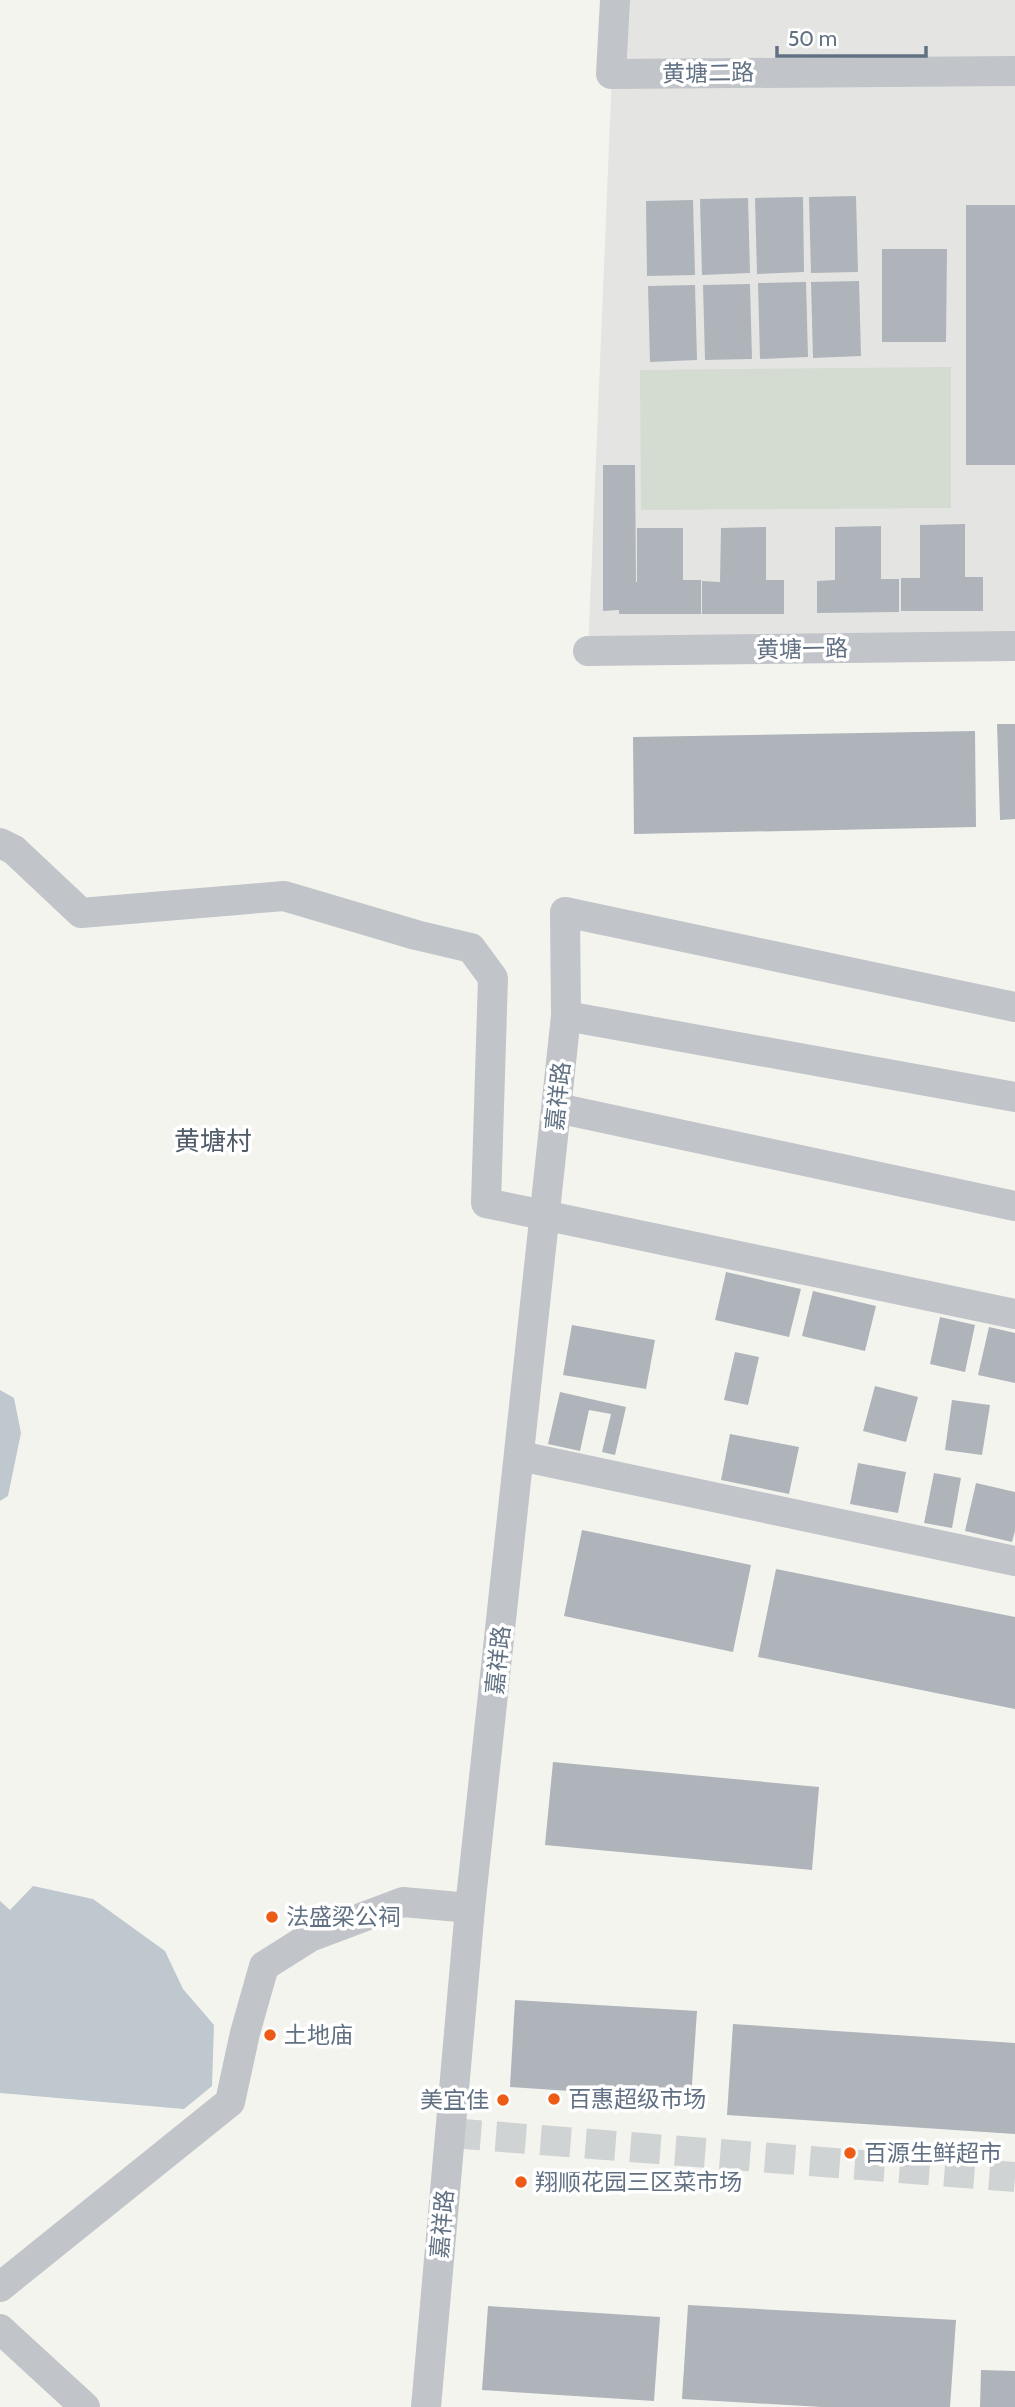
<svg xmlns="http://www.w3.org/2000/svg" width="1015" height="2407" viewBox="0 0 1015 2407" font-family="Cabin,'Noto Sans SC',sans-serif">
  <rect width="100%" height="100%" fill="#f4f4ef"/>
  <path fill="#e4e5e3" d="M615,0h400v646l-427,5z"/>
  <path fill="#d4dbd0" d="M951,367v141l-310,2 -1,-140z"/>
  <g fill="#bec8ce">
    <path d="M0,1390l14,8 7,35 -13,63 -8,5z"/>
    <path d="M33,1886l60,13 72,52 18,38 31,36 -2,61 -28,23 -184,-16v-192l10,9z"/>
  </g>
  <g fill="#aeb4ba">
    <path d="M856,196l2,76 -47,1 -2,-76z"/>
    <path d="M803,197l1,75 -47,2 -2,-76z"/>
    <path d="M748,198l2,75 -48,2 -2,-76z"/>
    <path d="M693,200l2,75 -48,1 -1,-75z"/>
    <rect x="966" y="205" width="49" height="260"/>
    <path d="M882,249h65l-1,93h-64z"/>
    <path d="M859,281l2,75 -48,2 -2,-76z"/>
    <path d="M806,282l2,75 -48,2 -2,-76z"/>
    <path d="M750,284l2,75 -47,1 -2,-75z"/>
    <path d="M695,285l2,75 -47,2 -2,-76z"/>
    <path d="M603,465h32l1,117h1v-54h46v52h18v34h-82v-4l-16,1z"/>
    <path d="M965,524v53h18v34h-82v-33h19v-53z"/>
    <path d="M881,526v53h18v33l-82,1v-32l18,-1v-53z"/>
    <path d="M766,527v53h18v34h-82v-33l18,1 1,-54z"/>
    <path d="M997,724h18v95l-15,1z"/>
    <path d="M975,731l1,96 -342,7 -1,-97z"/>
    <path d="M726,1272l75,17 -12,48 -74,-17z"/>
    <path d="M813,1291l63,15 -11,45 -63,-15z"/>
    <path d="M940,1317l35,8 -10,47 -35,-8z"/>
    <path d="M572,1325l83,15 -9,49 -83,-14z"/>
    <path d="M989,1327l26,6v50l-37,-8z"/>
    <path d="M735,1352l24,5 -11,48 -24,-5z"/>
    <path d="M875,1386l43,11 -12,45 -43,-11z"/>
    <path d="M560,1392l66,15 -11,48 -13,-3 9,-38 -22,-4 -9,41 -32,-7z"/>
    <path d="M952,1400l38,5 -8,50 -37,-5z"/>
    <path d="M730,1434l69,13 -10,47 -68,-14z"/>
    <path d="M858,1463l48,9 -8,41 -48,-9z"/>
    <path d="M934,1473l27,5 -9,50 -28,-5z"/>
    <path d="M976,1483l39,9v39l-3,11 -47,-11z"/>
    <path d="M582,1530l169,35 -18,87 -169,-36z"/>
    <path d="M776,1569l239,48v92l-257,-52z"/>
    <path d="M553,1762l266,25 -7,83 -267,-25z"/>
    <path d="M515,2000l182,11 -6,88 -181,-12z"/>
    <path d="M733,2024l282,19v91l-288,-19z"/>
    <path d="M688,2305l268,15 -6,87h-128l-140,-8z"/>
    <path d="M488,2306l172,11 -6,84 -172,-11z"/>
    <path d="M981,2370l34,1v36h-35z"/>
  </g>
  <g fill="none" stroke-linecap="round" stroke-linejoin="round">
    <path stroke="#cfd3d4" stroke-width="30" stroke-dasharray="30 15" stroke-linecap="butt" d="M451,2133l564,44"/>
    <g stroke="#c1c4c8" stroke-width="30">
      <path d="M615,0l-4,74 404,-3"/>
      <path d="M588,651l427,-5"/>
      <path d="M0,843l14,7 67,63 203,-17 132,39 55,13 22,30 -7,225 529,111"/>
      <path d="M566,1016l449,81"/>
      <path d="M557,1108l458,98"/>
      <path d="M520,1456l495,105"/>
      <path d="M0,2287l230,-185 15,-69 19,-67 46,-29 93,-35 67,6"/>
      <path d="M0,2329l85,78"/>
      <path d="M426,2407l44,-499 96,-892 -1,-104 450,95"/>
    </g>
  </g>
  <g fill="#ee5b16" stroke="#fff" stroke-width="2.5">
    <circle cx="272" cy="1917" r="7"/>
    <circle cx="270" cy="2035" r="7"/>
    <circle cx="554" cy="2099" r="7"/>
    <circle cx="503" cy="2100" r="7"/>
    <circle cx="850" cy="2153" r="7"/>
    <circle cx="521" cy="2182" r="7"/>
  </g>
  <g text-anchor="middle" dominant-baseline="central" stroke-width="7" stroke-linejoin="round" paint-order="stroke">
    <g font-size="23" fill="#617183" stroke="#fff">
      <text transform="translate(708 73) rotate(-1)">黄塘二路</text>
      <text transform="translate(802 649) rotate(-1)">黄塘一路</text>
      <text transform="translate(558 1096) rotate(-84)">嘉祥路</text>
      <text transform="translate(498 1660) rotate(-84)">嘉祥路</text>
      <text transform="translate(442 2224) rotate(-85)">嘉祥路</text>
    </g>
    <g font-size="23" fill="#617183" stroke="#fff" text-anchor="start">
      <text x="286" y="1917">法盛梁公祠</text>
      <text x="284" y="2035">土地庙</text>
      <text x="568" y="2099">百惠超级市场</text>
      <text x="489" y="2100" text-anchor="end">美宜佳</text>
      <text x="864" y="2153">百源生鲜超市</text>
      <text x="535" y="2182">翔顺花园三区菜市场</text>
    </g>
    <g font-size="26" fill="#4f5b67" stroke="#fff">
      <text x="213" y="1141">黄塘村</text>
    </g>
  </g>
  <path d="M777 46v10h149v-10" fill="none" stroke="#617183" stroke-width="3.5"/>
  <text x="788" y="46" font-size="21" fill="#617183" stroke="#ffffff" stroke-width="5" paint-order="stroke">50 m</text>
</svg>
